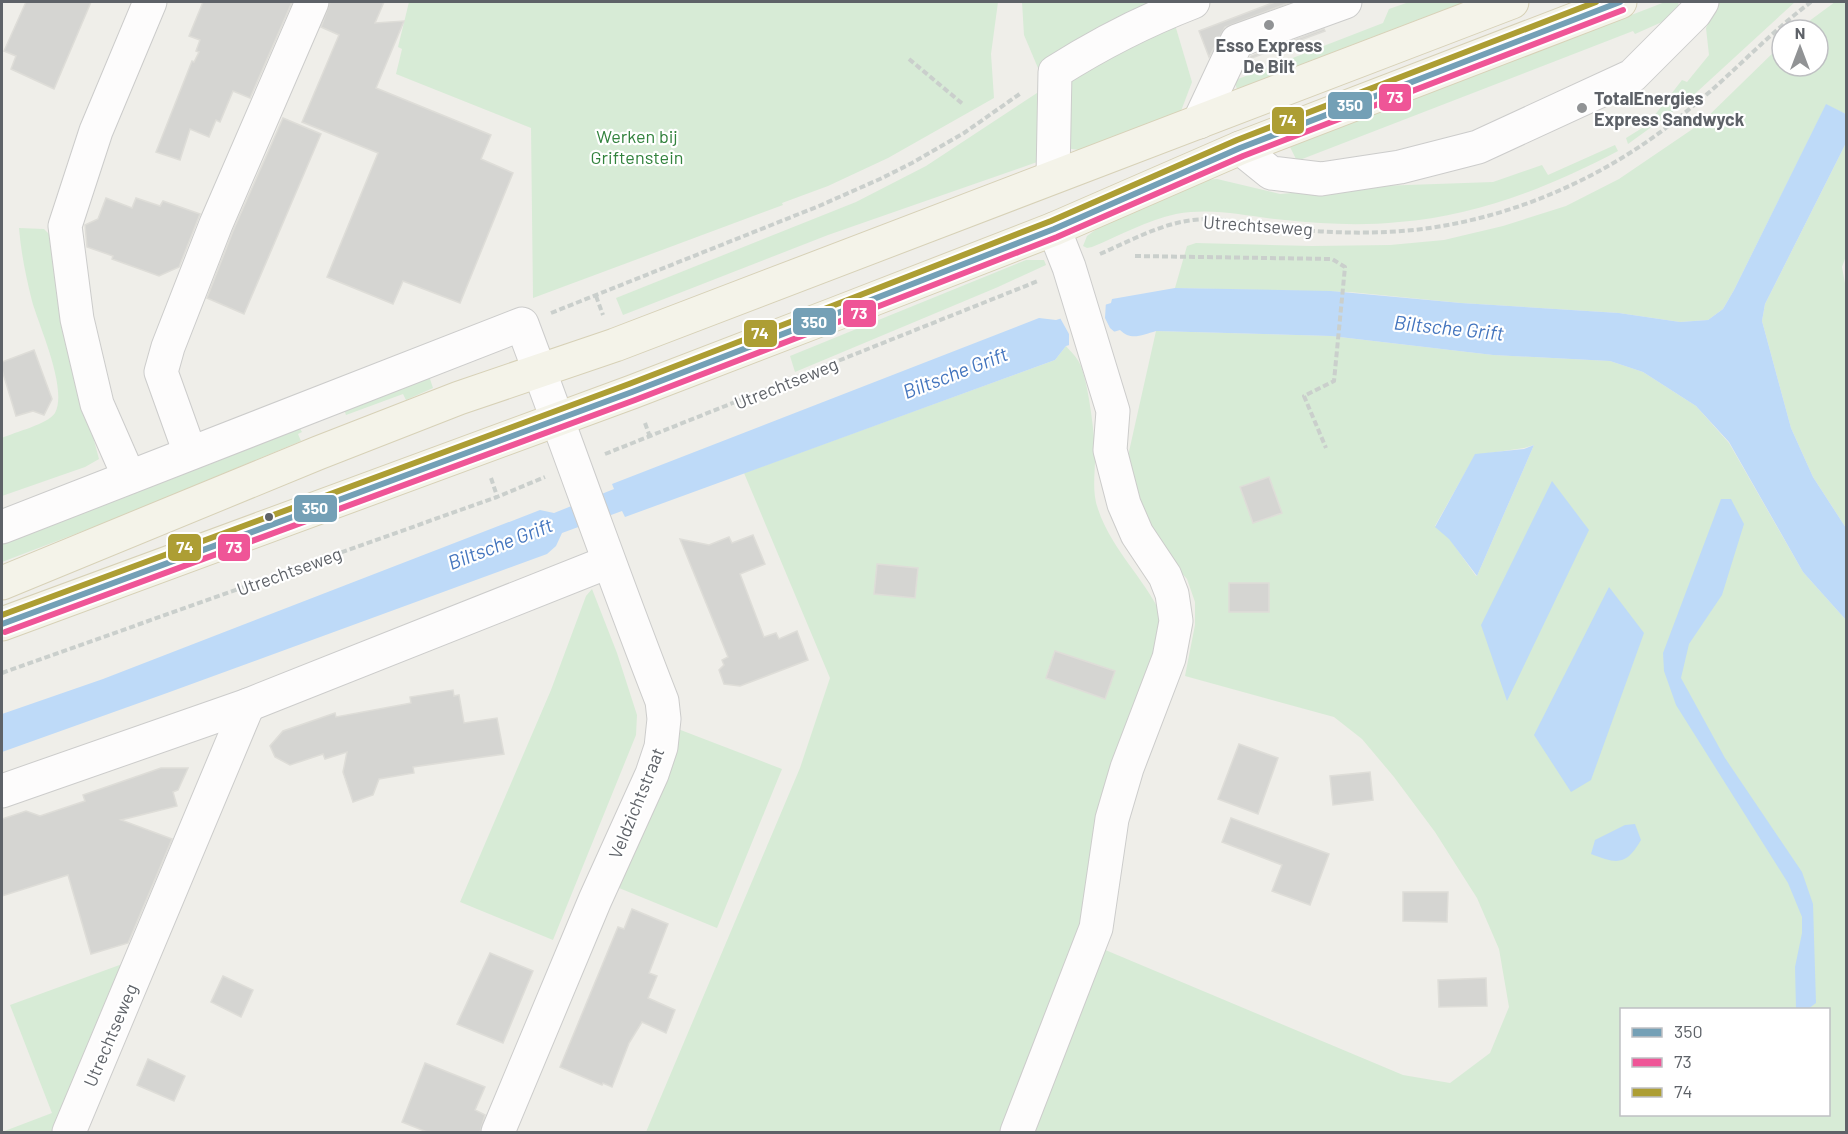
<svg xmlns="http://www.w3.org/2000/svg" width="1848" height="1134" viewBox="0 0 1848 1134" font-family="Barlow,sans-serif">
  <rect width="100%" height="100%" fill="#efeee9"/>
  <g fill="#d7ebd6" fill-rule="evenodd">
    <path d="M409,2h589l-7,52 3,44 -106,60 -60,28 -46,17 1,2 -250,93 -2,-170 -135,-54 6,-25 -4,-2z"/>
    <path d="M1022,2h135l-119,66 -14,-33z"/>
    <path d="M1409,2h55l-227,87 -2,-6 3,-4 145,-56 6,-14z"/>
    <path d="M1665,2h13l1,4 -8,12 -36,16 -2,-3 -336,130 -7,-14z"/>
    <path d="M1719,2h76l-109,100 -58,42 -2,-6 21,-13 35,-45 5,2 22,-27 -3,-27z"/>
    <path d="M1835,2h11v112l-20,-9 -92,185 -11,19 -15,11 -28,2 -61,-9 -158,-10 -111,-11 -175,-4 12,-42 9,-3 116,3 78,-1 54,-5 59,-14 63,-20 53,-27 81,-55 82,-80v22h36v-36h-21z"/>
    <path d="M1173,18l19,64 -11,29 -102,39 -14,-2 -1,-60 18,-25z"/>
    <path d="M1037,93l7,3 -4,65 -212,74 -205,80 -7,-17 240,-96 70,-36z"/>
    <path d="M1846,143v113l-4,11 4,22v239l-33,-51 -22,-49 -29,-107 3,-17z"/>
    <path d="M1615,145l3,6c-68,36 -142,65 -219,71 -37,4 -77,2 -114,-2 -38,-3 -69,-13 -109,-6 -29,6 -57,22 -84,33l-5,1 -4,-2 4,-10 11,-8 108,-48 11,-1 63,15 99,-8 114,-4 49,-17 6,10z"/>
    <path d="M19,228l25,1 10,10 27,153 18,67 -14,8 -83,29v-58c13,-6 46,-14 53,-25 13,-24 -16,-87 -23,-112 -6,-24 -11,-48 -13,-73z"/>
    <path d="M1026,260h18l2,5 -48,22 -203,85 -5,-16z"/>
    <path d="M1156,331l175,5 162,19 117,6 33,11 53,34 33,37 74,129 43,48v512h-816l73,-183 300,126 47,8 40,-30 19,-46 -10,-58 -22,-51 -42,-66 -41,-55 -32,-38 -28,-22 -149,-41 10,-51v-23l-8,-23 -40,-44 -19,-79zM1534,445l-57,131h-1l-27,-38 -14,-12 40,-71 49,-7zM1622,1010h206v104h-206z"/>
    <path d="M1066,346c4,5 11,11 14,18 8,17 14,66 15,86 1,19 -4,40 3,59 14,43 52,74 67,115l-89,317 -74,191h-356l154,-364 30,-90 -86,-205 311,-113z"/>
    <path d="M428,373l5,15 -27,12 -3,-6 -57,21 -3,-9z"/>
    <path d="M298,425l4,7 -4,2 3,7 -189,79 -110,42v-21z"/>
    <path d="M592,589l25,64 20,62 -1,20 -83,205 -93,-38 91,-212 35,-94z"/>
    <path d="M678,729l104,40 -65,159 -98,-40 54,-128z"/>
    <path d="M136,959l-75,173h-59l50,-19 -42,-108z"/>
  </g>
  <g fill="#bedaf8">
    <path d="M1826,104l20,10v29l-81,161 -3,17 29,107 22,49 33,51v92l-43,-48 -74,-130 -33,-36 -53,-34 -33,-11 -117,-6 -162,-19 -175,-5c-14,4 -25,10 -36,-1l-54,16 -11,14 -430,157 -3,-6 -60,22 -6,13 -9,8 -380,139 -165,59v-38l101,-35 437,-169 14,3 60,-24 -2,-5 427,-166 17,2 55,-17 1,-4 63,-11 156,3 130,12 158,10 61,9 28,-2 15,-11 11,-19z"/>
    <path d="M1534,445l-57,131 -28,-37 -14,-12 40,-73 49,-5z"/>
    <path d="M1552,481l37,49 -82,171 -26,-76z"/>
    <path d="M1721,499h10l13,25 -22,71 -33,49 -8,34 44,80 77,114 11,32 3,99 -8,6h-12l-1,-42 7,-34v-16l-14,-34 -112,-178 -12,-34 -1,-18z"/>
    <path d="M1609,587l35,46 -53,147 -20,12 -37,-57z"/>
    <path d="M1635,824l6,16c-15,26 -24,24 -50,14l4,-14 30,-15z"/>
  </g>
  <path fill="#efeee9" d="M1106,301l-1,17 5,10 7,6 -48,14v-14l-10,-18z"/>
  <g fill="#d5d5d2" stroke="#deddd8" stroke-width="1.5">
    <path d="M26,2h65l-37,87 -43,-20 5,-13 -12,-5z"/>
    <path d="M203,2h89l-42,96 -17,-7 -13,31 -4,-2 -7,17 -19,-8 -10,31 -24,-8 36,-91 2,1 5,-10 -3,-1 4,-11 -11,-4z"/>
    <path d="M330,2h54l-9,21 29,-2 -28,67 115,47 -10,24 32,14 -53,130 -57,-22 -10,23 -66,-27 51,-124 -76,-31 37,-87 -18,-8z"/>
    <path d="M1275,2h16l-66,25 -16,30 -10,-26z"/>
    <path d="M1324,29l1,2 -76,28 2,-3z"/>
    <path d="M283,118l38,16 -77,180 -37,-16 26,-67z"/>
    <path d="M106,198l26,10 4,-10 24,8 3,-5 37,13 -21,53 -20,9 -47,-17 1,-3 -26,-9 -2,-22 13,-6z"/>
    <path d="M34,350l18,49 -8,16 -11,-4 -17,5 -14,-46v-8z"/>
    <path d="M1269,477l13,36 -29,10 -13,-36z"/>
    <path d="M753,535l12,29 -25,10 24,63 12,-4 3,6 18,-8 11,29 -68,26 -16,-2 -5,-14 5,-5 -2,-5 6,-3 -48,-118 29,6 20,-8 3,6z"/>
    <path d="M877,564l41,4 -3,30 -41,-4z"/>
    <rect x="1229" y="583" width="40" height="29"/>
    <path d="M1055,651l60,20 -10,28 -59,-21z"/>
    <path d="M453,690l1,6 5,-1 5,28 33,-5 7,36 -91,13 1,6 -35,6 -6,16 -20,7 -10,-30 4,-20 -22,7 -2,-5 -33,11 -15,-8 -5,-11 13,-15 52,-18 1,4 70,-13 5,-1 -1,-6z"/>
    <path d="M1239,744l39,14 -20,56 -40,-15z"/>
    <path d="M161,768h27l-10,22 -5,2 4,14 -56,14 51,19 -44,104 -37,11 -23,-79 -66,21v-77l24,-8 14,5 45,-15 -2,-6z"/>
    <path d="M1370,772l3,28 -40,5 -3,-29z"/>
    <path d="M1231,818l98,36 -19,51 -38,-14 10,-26 -60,-23z"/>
    <path d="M1403,892h45l-1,30 -44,-1z"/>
    <path d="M632,909l36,15 -19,49 8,3 -9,22 27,12 -9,23 -24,-11 -13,21 -17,44 -9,-4 -1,2 -42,-18 58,-140 6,2z"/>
    <path d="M490,953l43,18 -30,72 -46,-19z"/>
    <path d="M223,976l30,14 -12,27 -30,-15z"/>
    <path d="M1486,978l1,28 -48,1 -1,-27z"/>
    <path d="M148,1059l37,17 -11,25 -37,-16z"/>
    <path d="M425,1063l60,24 -10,23 10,5 -5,17h-53l-25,-10z"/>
  </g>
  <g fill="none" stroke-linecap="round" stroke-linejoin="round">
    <g stroke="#cccccb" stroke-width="35">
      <g id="minor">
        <path d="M1199,122l38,-81 108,-39"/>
        <path d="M1240,148l31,25 50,6 79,-12 78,-20 154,-71 63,-63 7,-11"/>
        <path d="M1053,176l2,-104c44,-28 89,-51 138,-70"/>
        <path d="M190,453l-29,-81 7,-25 48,-123 96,-222"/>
        <path d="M129,477l-32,-73 -20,-85 -12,-93 31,-95 54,-129"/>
        <path d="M2,527l520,-203c47,125 91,252 140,377l2,18 -3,28 -9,27 -57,126 -97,232"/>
        <path d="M2,791l246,-86 360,-143"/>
        <path d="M69,1132l179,-427"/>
        <path d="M1017,1132l79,-204 16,-109 15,-51 42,-110 7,-37 -4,-27 -7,-18 -28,-42 -13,-30 -14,-54 3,-39 -44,-144 -15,-38"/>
      </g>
    </g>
    <g stroke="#d7d1b7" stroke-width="35">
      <g id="major">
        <path d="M2,583l316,-130 141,-55 156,-53 897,-343"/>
        <path d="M2,624l630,-232 203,-78 219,-85 186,-81 380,-146"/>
      </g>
    </g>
    <g stroke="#cacfcc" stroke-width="4" stroke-dasharray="6 3" stroke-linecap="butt">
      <path d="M909,59l55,46"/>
      <path d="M1100,254c30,-13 60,-30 93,-34 24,-3 45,3 68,6 41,5 85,8 126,6 90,-4 181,-37 255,-87 20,-13 39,-29 57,-44 38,-32 72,-69 112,-99"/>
      <path d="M1135,256l197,3 13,8 -11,114 -30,15 22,52"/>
      <path d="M596,296l7,19"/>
      <path d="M551,313l268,-107 61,-27 32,-16 52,-30 57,-40"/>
      <path d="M645,423l5,14"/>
      <path d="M605,454l433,-173"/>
      <path d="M491,478l6,18"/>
      <path d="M2,673l495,-176 48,-20"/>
    </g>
    <use href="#minor" stroke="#fdfcfc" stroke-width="33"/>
    <use href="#major" stroke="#f4f3e9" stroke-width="33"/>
    <g stroke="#fff" stroke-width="10">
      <path id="bus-1" d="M2,624l630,-232 203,-78 219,-85 186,-81 380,-146"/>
    </g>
    <g stroke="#fff" stroke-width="10">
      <path id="bus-2" d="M5,632l630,-232 203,-78 219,-85 186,-81 380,-146"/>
    </g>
    <g stroke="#fff" stroke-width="10">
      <path id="bus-3" d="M2,615l627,-231 203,-78 219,-85 186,-81 359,-138"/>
    </g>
    <use href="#bus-1" stroke="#74a0b6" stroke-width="6"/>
    <use href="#bus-2" stroke="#ef5597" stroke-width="6"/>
    <use href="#bus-3" stroke="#ad9e34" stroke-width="6"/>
  </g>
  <g fill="#919395" stroke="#fff" stroke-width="2">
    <circle cx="1269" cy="25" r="6"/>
    <circle cx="1582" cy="108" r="6"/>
  </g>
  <circle fill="#5e6268" stroke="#fff" stroke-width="2" cx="269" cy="517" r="5"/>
  <g text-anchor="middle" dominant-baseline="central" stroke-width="4.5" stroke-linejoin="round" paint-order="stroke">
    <g font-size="18" font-weight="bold" fill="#5e6268" stroke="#fff">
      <text x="1269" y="45">Esso Express<tspan x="1269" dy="21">De Bilt</tspan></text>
      <text x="1594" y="98" text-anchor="start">TotalEnergies<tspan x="1594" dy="21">Express Sandwyck</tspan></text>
    </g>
    <g font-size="18" fill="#32823d" stroke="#fff">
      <text x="637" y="136">Werken bij<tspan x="637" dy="21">Griftenstein</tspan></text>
    </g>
    <g font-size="18" fill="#5e6268" stroke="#fff">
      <text transform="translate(1258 225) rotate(4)">Utrechtseweg</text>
      <text transform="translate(786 383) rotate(-22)">Utrechtseweg</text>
      <text transform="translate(289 571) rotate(-20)">Utrechtseweg</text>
      <text transform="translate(636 803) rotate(-68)">Veldzichtstraat</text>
      <text transform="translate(110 1035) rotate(-67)">Utrechtseweg</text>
    </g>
    <g font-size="20" font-style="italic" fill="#4475be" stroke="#fff">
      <text transform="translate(1449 327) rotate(6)">Biltsche Grift</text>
      <text transform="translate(955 372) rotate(-21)">Biltsche Grift</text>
      <text transform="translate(500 543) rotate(-21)">Biltsche Grift</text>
    </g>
  </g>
  <g stroke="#fff" stroke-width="2">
    <rect x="1378" y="83" width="34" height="29" rx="6" fill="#ef5597"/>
    <rect x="1327" y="91" width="46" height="29" rx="6" fill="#74a0b6"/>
    <rect x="1271" y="106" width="34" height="29" rx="6" fill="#ad9e34"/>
    <rect x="842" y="299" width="35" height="29" rx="6" fill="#ef5597"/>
    <rect x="792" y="307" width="45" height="29" rx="6" fill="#74a0b6"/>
    <rect x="743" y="319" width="35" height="29" rx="6" fill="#ad9e34"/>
    <rect x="293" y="494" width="45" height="29" rx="6" fill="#74a0b6"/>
    <rect x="167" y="533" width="35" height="29" rx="6" fill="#ad9e34"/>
    <rect x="217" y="533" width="34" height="29" rx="6" fill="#ef5597"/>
  </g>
  <g font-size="16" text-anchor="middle" font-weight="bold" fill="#fff">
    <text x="1395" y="103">73</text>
    <text x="1350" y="111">350</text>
    <text x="1288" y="126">74</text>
    <text x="859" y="319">73</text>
    <text x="814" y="328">350</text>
    <text x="760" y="339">74</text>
    <text x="315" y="514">350</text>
    <text x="185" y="553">74</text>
    <text x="234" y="553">73</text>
  </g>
  <rect width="1848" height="1134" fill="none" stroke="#5e6268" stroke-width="6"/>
  <rect x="1620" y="1008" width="210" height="108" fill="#ffffff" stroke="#bfc0c3" stroke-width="1.5"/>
  <rect x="1632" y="1028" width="30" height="9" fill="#74a0b6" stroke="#bfc0c3" stroke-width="1.5"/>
  <text x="1674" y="1038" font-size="18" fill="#5e6268">350</text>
  <rect x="1632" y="1058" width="30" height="9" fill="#ef5597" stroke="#bfc0c3" stroke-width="1.5"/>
  <text x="1674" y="1068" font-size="18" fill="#5e6268">73</text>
  <rect x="1632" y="1088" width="30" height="9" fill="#ad9e34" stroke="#bfc0c3" stroke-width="1.5"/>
  <text x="1674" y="1098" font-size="18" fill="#5e6268">74</text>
  <g transform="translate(1800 48)"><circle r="28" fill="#ffffff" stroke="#bfc0c3" stroke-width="1.5"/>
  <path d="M0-4.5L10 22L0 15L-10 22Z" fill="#919395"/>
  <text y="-9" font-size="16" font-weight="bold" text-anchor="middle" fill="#5e6268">N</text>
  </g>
</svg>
